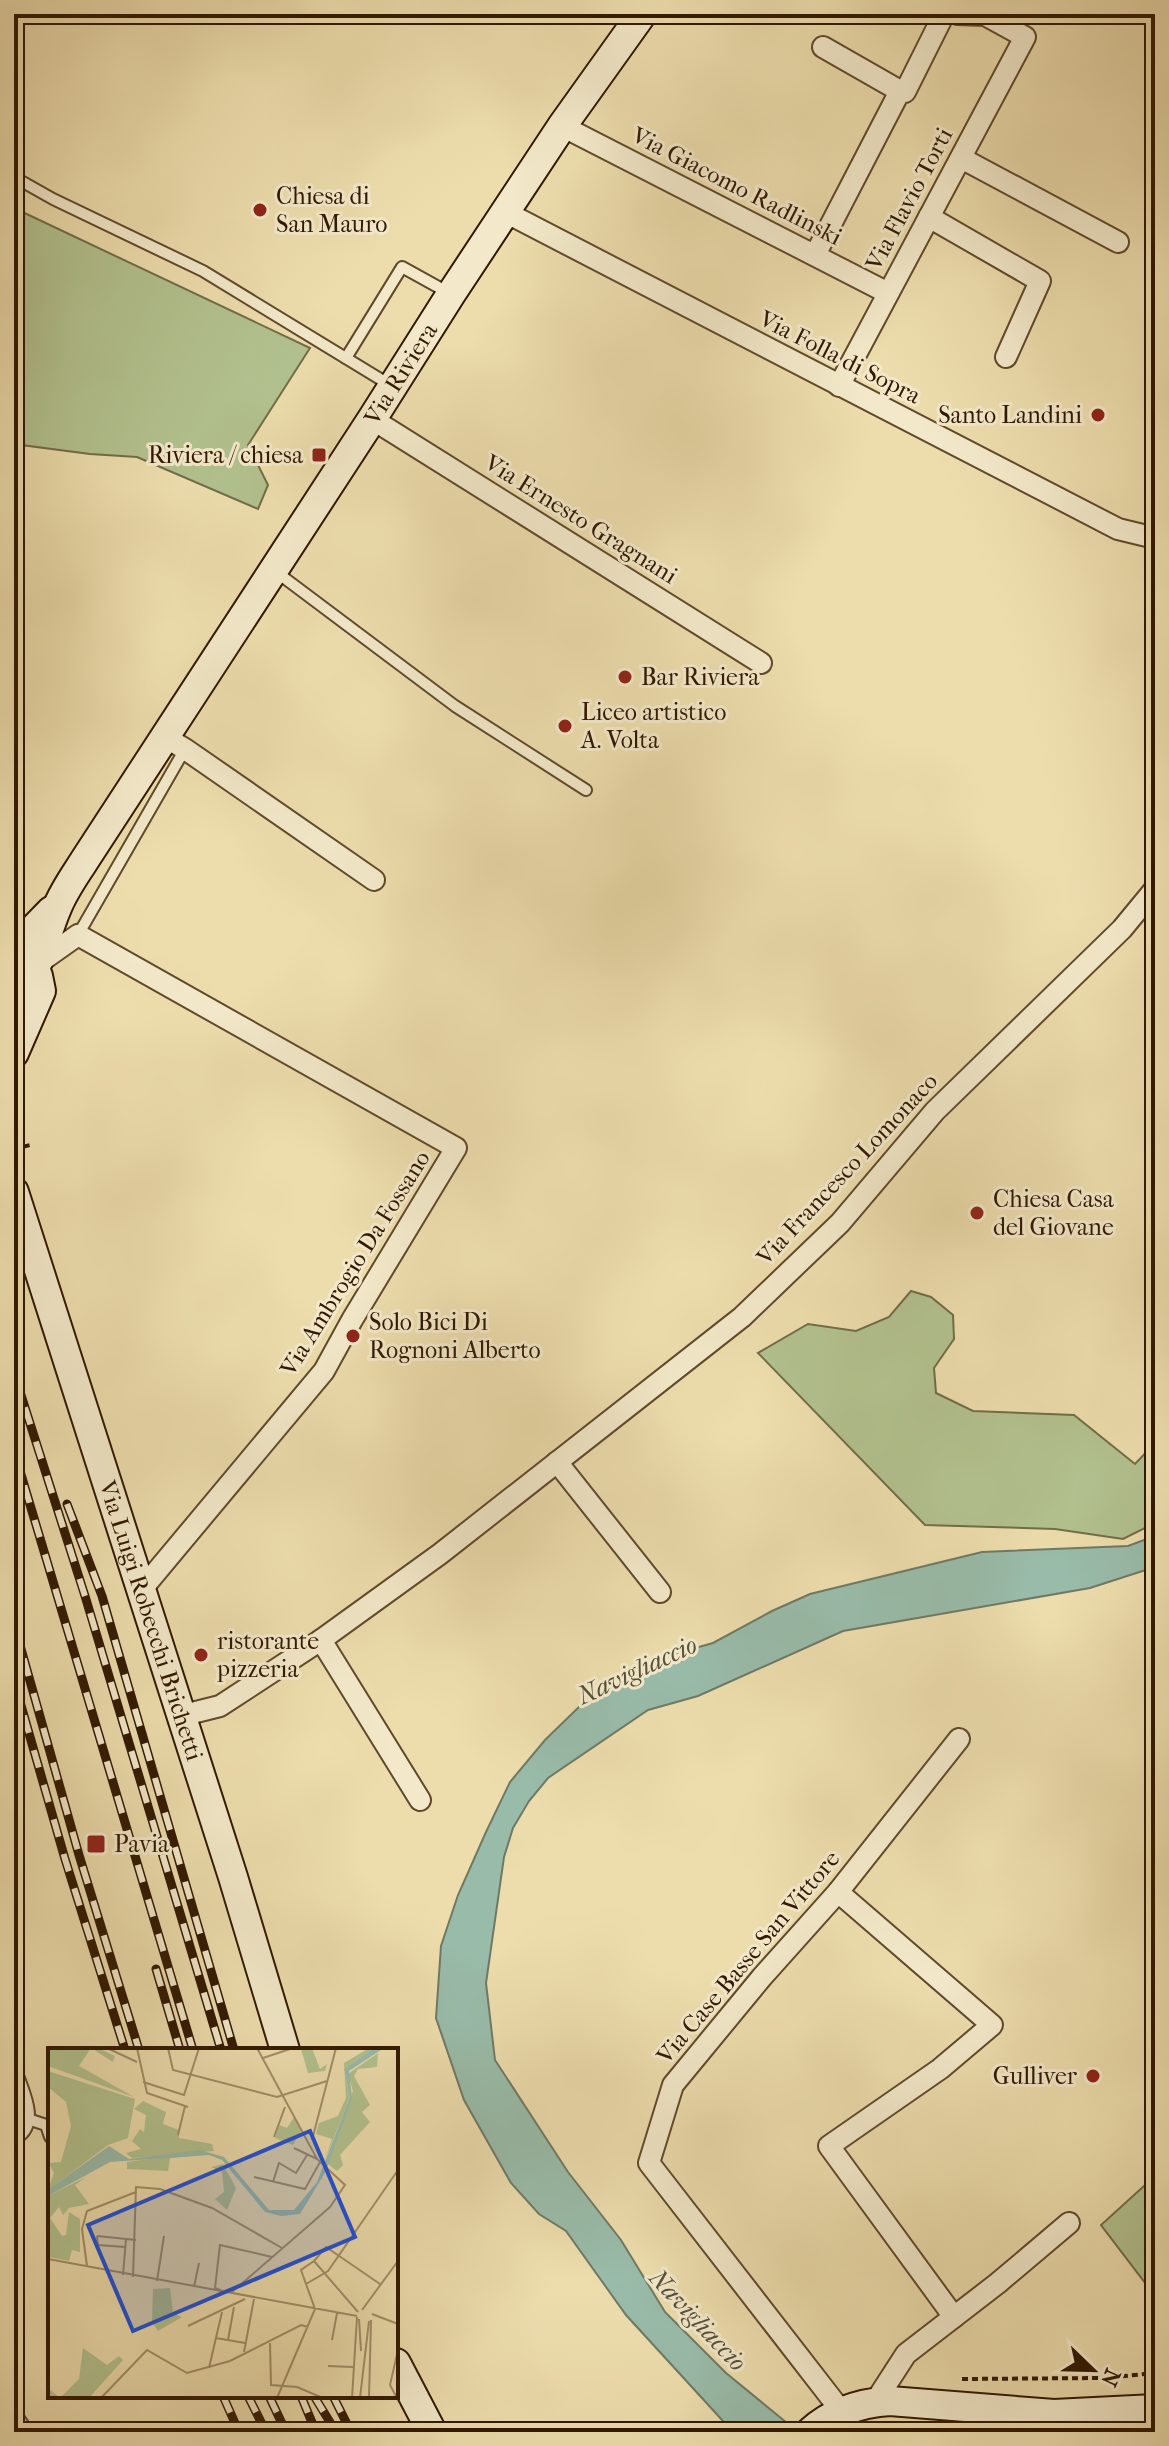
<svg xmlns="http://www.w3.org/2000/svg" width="1169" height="2446" viewBox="0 0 1169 2446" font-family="'IM FELL French Canon',serif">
  <rect width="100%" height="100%" fill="#edddad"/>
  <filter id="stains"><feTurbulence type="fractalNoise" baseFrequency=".0025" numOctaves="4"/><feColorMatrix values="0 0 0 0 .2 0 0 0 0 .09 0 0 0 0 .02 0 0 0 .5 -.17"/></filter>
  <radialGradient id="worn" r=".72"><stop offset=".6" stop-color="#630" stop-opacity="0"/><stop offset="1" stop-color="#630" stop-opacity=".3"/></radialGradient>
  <g fill="#b2c28f" stroke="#726d48" stroke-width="2">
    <path d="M14,208l296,140 -62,97 20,40 -10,24 -121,-52 -47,-3 -76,-10z"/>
    <path d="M911,1291l20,6 22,18 1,24 -20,29 2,25 37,18 101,4 61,49 20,-21v80l-32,16 -68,-10 -130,-4 -167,-172 50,-29 48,7 33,-14z"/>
    <path d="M1155,2176v120l-54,-71z"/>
  </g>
  <path fill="#99bcaa" stroke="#6f7a66" stroke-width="2" d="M1155,1536v31l-65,21 -247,43 -145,65 -50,14 -100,68 -19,23 -16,27 -9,29 -18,126 9,77 73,112 53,68 44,72 61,61 72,59h-65l-107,-117 -60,-84 -27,-17 -28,-31 -47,-83 -28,-82 5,-72 17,-51 28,-63 24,-50 35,-42 38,-37 63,-38 24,-10 43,-12 59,-32 38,-17 172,-42 146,-6z"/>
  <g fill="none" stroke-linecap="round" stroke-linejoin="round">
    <g stroke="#60492b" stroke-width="14">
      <g id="lane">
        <path d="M14,177l39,22 150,72 187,114"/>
        <path d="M346,358l56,-91 47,26"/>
        <path d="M275,571l180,135 131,84"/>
        <path d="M78,935l107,-186"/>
        <path d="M25,2118l21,7 4,12"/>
      </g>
    </g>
    <g stroke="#60492b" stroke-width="24">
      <g id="street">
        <path d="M823,47l77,44"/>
        <path d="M562,126l326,167"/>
        <path d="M961,158l157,84"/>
        <path d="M505,212l613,317 37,9"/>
        <path d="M929,217l111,64 -34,76"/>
        <path d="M815,255l85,-164 5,1 39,-78"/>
        <path d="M839,386l186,-349 -40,-22 -27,-1"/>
        <path d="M372,419l389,244"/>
        <path d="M165,737l20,12 189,131"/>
        <path d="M37,964l41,-29 378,213 -104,172 -28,51 -182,218"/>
        <path d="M557,1462l103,130"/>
        <path d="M321,1640l99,160"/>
        <path d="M180,1716l40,-10 101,-66 119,-86 302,-237 98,-94 95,-112 187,-182 33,-40"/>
        <path d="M838,1892l154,133 -52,44 -111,77 125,171"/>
        <path d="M14,2079c6,17 19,43 0,55"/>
        <path d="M875,2402l31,-48 92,-71 71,-60"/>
        <path d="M842,2412l-193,-249 24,-78 89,-108 76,-85 121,-153"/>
        <path d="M14,2420l8,12"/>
      </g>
    </g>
    <g stroke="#311800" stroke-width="32">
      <g id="secondary">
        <path d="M14,949l37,-38"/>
        <path id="s1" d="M14,1000c25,-23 30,-63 43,-92 7,-18 19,-34 29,-50l286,-439 79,-125 111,-168 80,-112"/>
        <path d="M14,1053l27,-62 -3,-15"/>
        <path id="s2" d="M14,1192l219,685 52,173"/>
        <path d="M396,2363l36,69"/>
        <path d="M810,2432c22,-20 51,-29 80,-31l164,13 101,-5"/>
      </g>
    </g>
    <g stroke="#311800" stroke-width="4" stroke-dasharray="6 4" stroke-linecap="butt">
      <path d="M14,1149l16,-4"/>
      <path d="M14,1933l4,-1"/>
      <path d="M14,1958l8,28"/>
      <path d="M962,2379l143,-1 50,-5"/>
    </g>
    <use href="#lane" stroke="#f3e9ca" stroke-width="10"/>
    <use href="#street" stroke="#f3e9ca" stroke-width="20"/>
    <use href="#secondary" stroke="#f3e9ca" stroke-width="28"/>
    <g stroke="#311800" stroke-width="9">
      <g id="rail">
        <path d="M14,1373l71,223 136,454"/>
        <path d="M14,1451l179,599"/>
        <path d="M67,1504l35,92 132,454"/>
        <path d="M14,1624l65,231 60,195"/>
        <path d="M14,1681l51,178 60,191"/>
        <path d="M156,1969l24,81"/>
        <path d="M223,2396l16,36"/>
        <path d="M248,2396l18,36"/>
        <path d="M269,2396l17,36"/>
        <path d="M301,2396l15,36"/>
        <path d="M314,2396l22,36"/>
        <path d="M333,2396l18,36"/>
      </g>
    </g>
    <use href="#rail" stroke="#f3e9ca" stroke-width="6" stroke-dasharray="18" stroke-linecap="butt"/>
  </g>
  <g fill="#8f2418" stroke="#f3e9ca" stroke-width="3">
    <circle cx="260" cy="210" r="8"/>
    <circle cx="1098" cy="415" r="8"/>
    <rect x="311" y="447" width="16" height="16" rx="4"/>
    <circle cx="625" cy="677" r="8"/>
    <circle cx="565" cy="726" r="8"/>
    <circle cx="977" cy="1213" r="8"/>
    <circle cx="353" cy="1336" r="8"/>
    <circle cx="201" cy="1655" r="8"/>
    <rect x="86" y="1834" width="20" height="20" rx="4"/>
    <circle cx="1093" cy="2076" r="8"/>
  </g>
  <g text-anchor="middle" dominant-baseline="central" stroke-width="6" stroke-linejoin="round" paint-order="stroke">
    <g font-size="24" fill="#311800" stroke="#f3e9ca">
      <text transform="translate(737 186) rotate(27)">Via Giacomo Radlinski</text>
      <text transform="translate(909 199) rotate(-62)">Via Flavio Torti</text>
      <text transform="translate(840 357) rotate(27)">Via Folla di Sopra</text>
      <text stroke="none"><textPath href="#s1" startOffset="738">Via Riviera</textPath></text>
      <text transform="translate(581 519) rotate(32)">Via Ernesto Gragnani</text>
      <text transform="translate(847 1169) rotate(-47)">Via Francesco Lomonaco</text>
      <text transform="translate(355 1263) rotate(-58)">Via Ambrogio Da Fossano</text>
      <text stroke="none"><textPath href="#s2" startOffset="450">Via Luigi Robecchi Brichetti</textPath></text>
      <text transform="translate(748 1957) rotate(-50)">Via Case Basse San Vittore</text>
    </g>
    <g font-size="24" fill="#311800" stroke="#f3e9ca" text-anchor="start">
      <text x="276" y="196">Chiesa di<tspan x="276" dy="28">San Mauro</tspan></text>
      <text x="1082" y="415" text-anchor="end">Santo Landini</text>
      <text x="303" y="455" text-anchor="end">Riviera / chiesa</text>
      <text x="641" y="677">Bar Riviera</text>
      <text x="581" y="712">Liceo artistico<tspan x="581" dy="28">A. Volta</tspan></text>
      <text x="993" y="1199">Chiesa Casa<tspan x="993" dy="28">del Giovane</tspan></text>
      <text x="369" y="1322">Solo Bici Di<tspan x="369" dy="28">Rognoni Alberto</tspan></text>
      <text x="217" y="1641">ristorante<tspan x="217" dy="28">pizzeria</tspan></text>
      <text x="114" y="1844">Pavia</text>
      <text x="1077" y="2076" text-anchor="end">Gulliver</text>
    </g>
    <g font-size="26" font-style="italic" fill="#55513c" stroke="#f3e9ca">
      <text transform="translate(637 1670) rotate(-25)">Navigliaccio</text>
      <text transform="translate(698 2320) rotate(47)">Navigliaccio</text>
    </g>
  </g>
  <g transform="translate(48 2048)">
    <rect width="350" height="350" fill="#edddad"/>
    <path d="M0,0h50l17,8 -2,6 -22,-14 -12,18 55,31 -86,-31zM264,0l8,21 7,-5 -2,7 -17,2 -7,-24zM321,0h5l-30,21 6,28 -26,65 8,-23 -16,-5 3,-11 19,-7 8,-18 -2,-35zM330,5l-1,14 -19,2 -4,7 16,29 -8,7 8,10 -30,33 3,10 -6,6 -9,-7 25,-73 -5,-17zM0,23l87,28 -7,39 -20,7 -60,45 6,-17 -5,-10 12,-1 10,-36 -5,-24 -18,-15zM95,53l23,11 -3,12 16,6v8l33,6 2,7 -82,7 -6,-5 15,-4 -9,-8 8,-12 4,3 2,-17 -12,-6zM246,69l7,14 -8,14 -18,-7 4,-13 8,3zM131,107h24l-33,3 -2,13 -41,-2v-7zM175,116l13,24 -9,22 -12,-11 9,-7 -2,-20 -11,-5zM38,129l-11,8 14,19 -20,4 -6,7 -4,-8 -9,11 12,18 4,-1 3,-23 11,7v33l-8,-2 -3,11 -20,-4 -1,-61zM122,240l3,25 9,4 -24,14 -6,-9 1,-33zM35,300l24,17 12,-9 4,4 -34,38h-41v-10l12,10 19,-19z" fill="#b2c28f"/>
    <path d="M326,0h10l-35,23 3,27 -26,73 -26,43 -19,2 -16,-4 -43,-52 -13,-5 -99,7 -62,34 1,-7 60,-43 20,13 71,-9 24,7 45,53h25l23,-28 33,-85 -6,-28z" fill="#99bcaa"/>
    <path fill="none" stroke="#a28e68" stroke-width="2" d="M59,0l30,14M89,0l10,45 41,14M120,0l5,22 104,27 50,-16M215,10l30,-10M95,34l41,13 15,-47M130,87l7,-29M226,89l11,-30M264,92l24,-92M246,100l23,11M206,129l51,12 15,-27M225,134l6,-19 17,10 11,-18M49,188l39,4M49,188l1,9 27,2M0,211l309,57M266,213l12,-14 54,37M266,213l44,51M266,213l-13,9 14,39M39,218l-5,-37 5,-18 49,-19M75,227l3,-36M85,229l3,-90 24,2 52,19 70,40M109,233l7,-45M258,236l22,-13 70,-101M146,239l5,-24M179,245l-12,-5 5,-43 52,12M183,245l99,-86 15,-22 -28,-26 -60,-111M314,262l36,-49M324,266l26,10M311,271l2,32M140,278l57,-27M168,290l29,5M180,292l6,-33M284,292l5,-27M222,295l1,42 26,2 26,11M196,304l10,-53M280,318l25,1M161,320l13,-56M53,350l46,-48 40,23 43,-12 71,-36 7,2M229,350l38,-89M304,350l5,-81M312,350l9,-77M321,350l2,-78M349,350l-7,-13 8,-35"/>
    <path fill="#1d4ed8" fill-opacity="0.15" stroke="#1d4ed8" stroke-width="4" d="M262,83l45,106 -222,94 -45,-106z"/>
    <rect width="350" height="350" fill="none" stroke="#311800" stroke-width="4"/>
  </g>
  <rect width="1169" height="2446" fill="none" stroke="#edddad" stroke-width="48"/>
  <rect x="16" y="16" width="1137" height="2414" fill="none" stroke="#311800" stroke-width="4"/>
  <rect x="24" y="24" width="1121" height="2398" fill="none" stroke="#311800" stroke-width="2"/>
  <g transform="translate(1093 2370) rotate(113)" stroke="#f3e9ca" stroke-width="6" paint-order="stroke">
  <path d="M0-6L14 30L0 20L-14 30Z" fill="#311800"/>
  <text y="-12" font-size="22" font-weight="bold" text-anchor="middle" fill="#311800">N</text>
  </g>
  <rect width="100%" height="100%" filter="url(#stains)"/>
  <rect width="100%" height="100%" fill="url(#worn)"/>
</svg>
